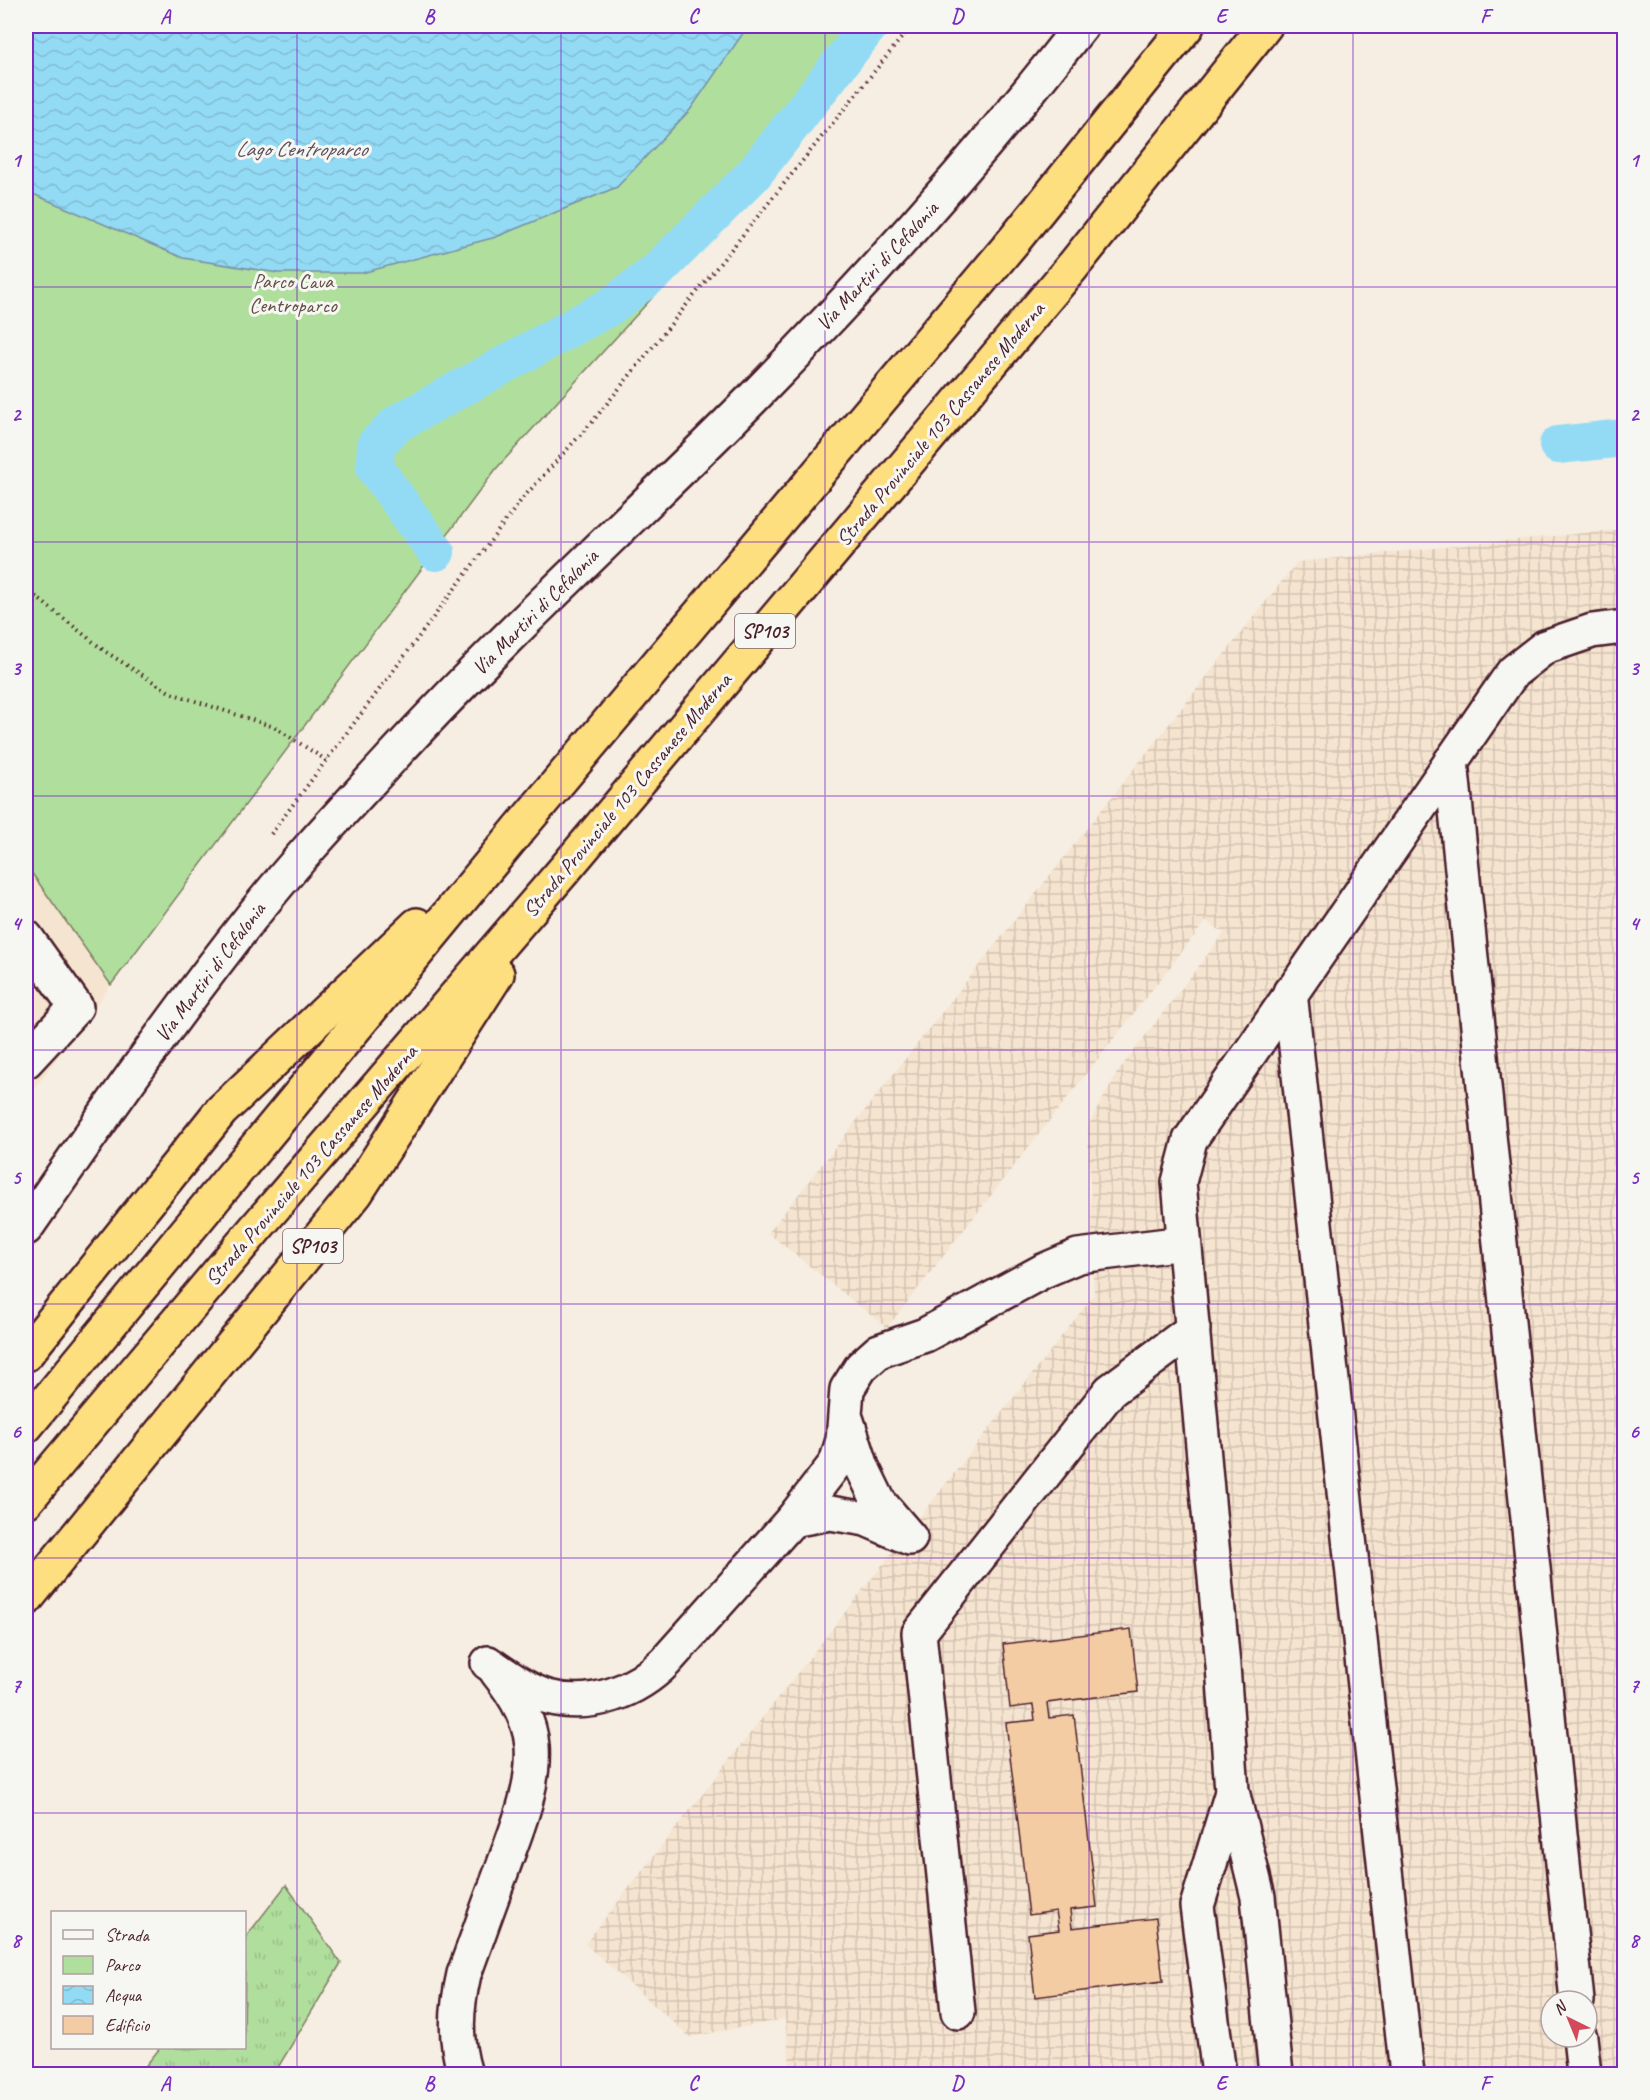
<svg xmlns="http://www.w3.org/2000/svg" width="1650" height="2100" viewBox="0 0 1650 2100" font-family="Caveat,sans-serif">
  <defs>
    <pattern id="industrial-grid" width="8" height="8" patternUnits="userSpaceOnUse" patternTransform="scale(1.5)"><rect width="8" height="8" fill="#f5e4cf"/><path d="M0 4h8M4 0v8" fill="none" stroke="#d4c3b2"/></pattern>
    <pattern id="grass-tufts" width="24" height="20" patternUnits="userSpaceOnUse" patternTransform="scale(1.5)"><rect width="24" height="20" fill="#b0de9c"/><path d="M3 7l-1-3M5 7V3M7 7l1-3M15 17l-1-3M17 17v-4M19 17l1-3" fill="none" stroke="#99be87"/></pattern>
    <pattern id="water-waves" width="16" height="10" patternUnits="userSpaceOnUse" patternTransform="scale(1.5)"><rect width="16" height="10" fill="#93dbf5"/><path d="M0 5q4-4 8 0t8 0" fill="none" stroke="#80bcd2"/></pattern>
  </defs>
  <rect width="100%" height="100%" fill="#f6eee2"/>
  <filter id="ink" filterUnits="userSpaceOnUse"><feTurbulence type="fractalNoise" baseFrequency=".0167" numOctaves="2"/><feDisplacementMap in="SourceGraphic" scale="12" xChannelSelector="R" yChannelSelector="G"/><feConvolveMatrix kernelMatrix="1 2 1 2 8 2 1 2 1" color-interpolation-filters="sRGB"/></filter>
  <g filter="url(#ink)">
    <path fill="#f5e4cf" d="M26,865l85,120 -85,115z"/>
    <path fill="url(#industrial-grid)" fill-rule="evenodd" d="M1624,529v1545h-833l-6,-55 -95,18 -105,-93 509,-649 -6,-169 29,-53 107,-140 -18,-12 -319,407 -119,-95 529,-671zM1551,2001h36v36h-36z"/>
    <path fill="url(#grass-tufts)" stroke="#7d7e64" stroke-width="1.5" d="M286,1885l55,78 -67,111h-135l21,-26h84l1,-110z"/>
    <path fill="#b0de9c" stroke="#7d7e64" stroke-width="1.5" d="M26,26h853l-126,161 -257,282 -385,516 -85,-120z"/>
    <path fill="url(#water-waves)" stroke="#7690a4" stroke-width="1.5" d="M26,26h722l-58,84 -73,77 -121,50 -134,36h-84l-95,-15 -157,-67z"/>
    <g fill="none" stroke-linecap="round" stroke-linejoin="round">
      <g stroke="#93dbf5" stroke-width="38">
        <path d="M1558,445l66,-7"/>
        <path d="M436,552l-61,-84 1,-24 22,-21 213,-117 46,-35 95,-95 117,-150"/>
      </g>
    </g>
    <path fill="#f4cca4" stroke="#4a1f2b" stroke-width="1.5" d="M1131,1629l7,63 -91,11 2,15 25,-3 23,192 -27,3 2,18 84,-10 7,63 -128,16 -7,-63 31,-4 -3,-19 -27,4 -23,-192 29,-3 -2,-15 -23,3 -7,-64z"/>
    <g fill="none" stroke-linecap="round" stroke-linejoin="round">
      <g stroke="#4a1f2b" stroke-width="38">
        <g id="minor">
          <path d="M1451,761l126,1240"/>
          <path d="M26,937l50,70 -50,54"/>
          <path d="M1290,992l117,1082"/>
          <path d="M26,1228c73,-106 147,-212 227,-313 41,-52 88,-102 133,-151 116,-127 244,-242 365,-364 117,-119 228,-243 330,-374"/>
          <path d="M792,1520l38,-7 36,6 44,19 -31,-36 -17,-35 -15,-46"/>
          <path d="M488,1663c18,12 39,28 60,34 43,12 89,-6 118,-36l126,-141 44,-57 7,-23 4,-51 14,-22 18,-16 46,-16 118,-64 35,-15 106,-13"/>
          <path d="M958,2012l-39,-379 191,-242 83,-62"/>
          <path d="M1580,2037l4,37"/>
          <path d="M465,2074c-11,-35 -9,-65 -1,-100 13,-35 25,-70 38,-104 14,-40 33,-81 30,-124 -2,-27 -18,-53 -35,-74"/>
          <path d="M1219,2074l-22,-168 35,-114"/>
          <path d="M1276,2074l-18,-177 -26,-106 -9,-125 -44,-484 11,-42 323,-468 32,-25 47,-16 32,-4"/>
        </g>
      </g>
      <g stroke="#4a1f2b" stroke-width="38">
        <g id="highway">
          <path d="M26,1354l195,-243 196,-186"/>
          <path d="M26,1426l493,-597 497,-591 171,-212"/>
          <path d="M26,1501l230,-273 309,-359 508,-603 192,-240"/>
          <path d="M26,1599l330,-406 141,-219"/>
        </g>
      </g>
      <g stroke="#4a1f2b" stroke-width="4" stroke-dasharray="1.5 4.5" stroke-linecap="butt">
        <path d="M26,589l80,63 65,41 103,34 52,33"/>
        <path d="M271,834l251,-335 71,-78 318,-395"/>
      </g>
      <use href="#minor" stroke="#f6f6f2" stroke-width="33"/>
      <use href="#highway" stroke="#fedf80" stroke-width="33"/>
    </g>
  </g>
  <path fill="none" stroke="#7b2cbf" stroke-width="1.5" stroke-opacity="0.55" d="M297,26v2048M561,26v2048M825,26v2048M1089,26v2048M1353,26v2048M26,287h1598M26,542h1598M26,796h1598M26,1050h1598M26,1304h1598M26,1558h1598M26,1813h1598"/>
  <g text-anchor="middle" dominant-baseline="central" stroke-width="6" stroke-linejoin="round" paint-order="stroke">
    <g fill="#f6f6f2" stroke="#7e6067" stroke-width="1.5">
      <rect x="735" y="614" width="60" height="34" rx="4.5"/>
      <rect x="283" y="1229" width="60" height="34" rx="4.5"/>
    </g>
    <g font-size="20" font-weight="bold" fill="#4a1f2b">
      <text x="765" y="631">SP103</text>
      <text x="313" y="1246">SP103</text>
    </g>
    <g font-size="21" fill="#4a1f2b" stroke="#f6f6f2">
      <text transform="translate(877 266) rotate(-47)">Via Martiri di Cefalonia</text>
      <text transform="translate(940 424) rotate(-50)">Strada Provinciale 103 Cassanese Moderna</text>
      <text transform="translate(535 612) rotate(-45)">Via Martiri di Cefalonia</text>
      <text transform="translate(627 795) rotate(-50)">Strada Provinciale 103 Cassanese Moderna</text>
      <text transform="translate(210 972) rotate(-53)">Via Martiri di Cefalonia</text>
      <text transform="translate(311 1165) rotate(-49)">Strada Provinciale 103 Cassanese Moderna</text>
    </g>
    <g font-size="21" fill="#644f47" stroke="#f6f6f2">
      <text x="293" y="281">Parco Cava<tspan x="293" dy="24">Centroparco</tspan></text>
    </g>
    <g font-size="22" font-style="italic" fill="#5c4e5e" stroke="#f6f6f2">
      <text x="301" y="149">Lago Centroparco</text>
    </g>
  </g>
  <rect width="1650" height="2100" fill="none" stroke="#f6f6f2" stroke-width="66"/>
  <rect x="51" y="1911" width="195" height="138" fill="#f6f6f2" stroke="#b1a0a2" stroke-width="1.5"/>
  <rect x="63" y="1930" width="30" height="9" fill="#f6f6f2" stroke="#b1a0a2" stroke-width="1.5"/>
  <text x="105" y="1941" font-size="18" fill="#4a1f2b">Strada</text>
  <rect x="63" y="1956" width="30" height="18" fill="#b0de9c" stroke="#b1a0a2" stroke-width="1.5"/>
  <text x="105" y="1971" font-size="18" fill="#4a1f2b">Parco</text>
  <rect x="63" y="1986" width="30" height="18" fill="url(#water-waves)" stroke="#b1a0a2" stroke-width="1.5"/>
  <text x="105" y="2001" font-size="18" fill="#4a1f2b">Acqua</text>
  <rect x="63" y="2016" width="30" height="18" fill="#f4cca4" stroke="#b1a0a2" stroke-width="1.5"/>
  <text x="105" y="2031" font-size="18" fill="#4a1f2b">Edificio</text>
  <g transform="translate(1569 2019) rotate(317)"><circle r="28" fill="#f6f6f2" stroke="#b1a0a2" stroke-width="1.5"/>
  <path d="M0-4.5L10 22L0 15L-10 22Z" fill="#d1495b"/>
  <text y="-9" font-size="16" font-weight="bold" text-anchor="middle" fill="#4a1f2b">N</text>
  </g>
  <rect x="33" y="33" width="1584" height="2034" fill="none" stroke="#7b2cbf" stroke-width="2"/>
  <g font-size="20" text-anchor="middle" font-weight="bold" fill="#7b2cbf">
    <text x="165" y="23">A</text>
    <text x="429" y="23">B</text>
    <text x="693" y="23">C</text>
    <text x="957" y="23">D</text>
    <text x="1221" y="23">E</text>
    <text x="1485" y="23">F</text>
    <text x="16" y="167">1</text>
    <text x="1634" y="167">1</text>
    <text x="16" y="421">2</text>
    <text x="1634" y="421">2</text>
    <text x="16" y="675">3</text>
    <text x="1634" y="675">3</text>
    <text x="16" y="930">4</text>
    <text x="1634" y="930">4</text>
    <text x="16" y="1184">5</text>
    <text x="1634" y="1184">5</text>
    <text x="16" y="1438">6</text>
    <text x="1634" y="1438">6</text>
    <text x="16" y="1692">7</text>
    <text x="1634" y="1692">7</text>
    <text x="16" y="1947">8</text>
    <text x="1634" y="1947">8</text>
    <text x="165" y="2090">A</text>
    <text x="429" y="2090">B</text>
    <text x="693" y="2090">C</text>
    <text x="957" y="2090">D</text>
    <text x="1221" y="2090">E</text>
    <text x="1485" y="2090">F</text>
  </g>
</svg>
